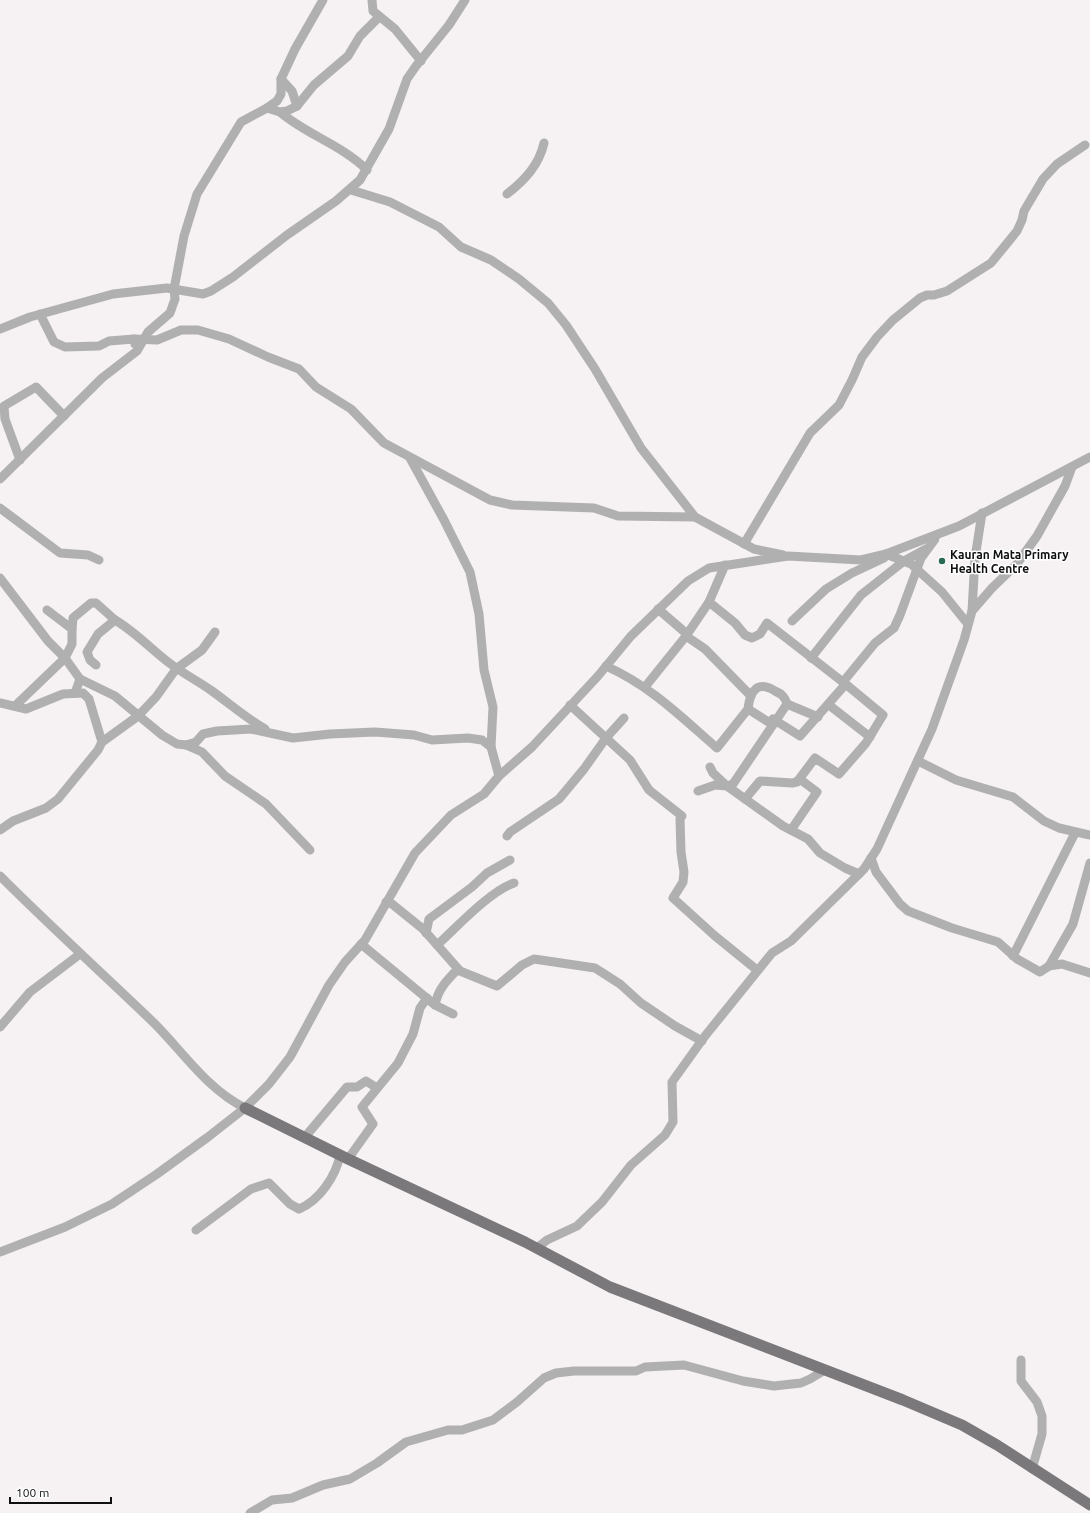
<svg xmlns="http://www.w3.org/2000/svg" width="1090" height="1513" viewBox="0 0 1090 1513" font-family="Ubuntu,sans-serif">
  <rect width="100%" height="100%" fill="#f6f1f2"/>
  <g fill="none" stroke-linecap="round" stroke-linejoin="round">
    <g stroke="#b1b0b1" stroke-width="9">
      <path d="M323,0l-28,49 -14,30v15l-4,7 -10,7 13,4 7,-1 10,-5 17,-21 34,-29 12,-20 19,-19"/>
      <path d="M372,0l1,11 22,18 26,32"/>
      <path d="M281,79l11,12 5,15"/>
      <path d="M280,112c27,23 62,33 87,58"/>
      <path d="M351,190l39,12 49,25 22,20 30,13 28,19 29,24 18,22 29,44 46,79 54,69 59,32 29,6"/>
      <path d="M507,194c18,-14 32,-29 37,-51"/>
      <path d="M40,314l14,28 11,5 34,-1 10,-5 25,-2 1,5"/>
      <path d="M0,329l30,-12 83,-23 54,-6 36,6 8,-3 22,-14 54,-42 49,-34 24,-21 29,-51 18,-50 9,-13 33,-41 16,-25"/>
      <path d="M134,339l23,1 24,-10h17l31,9 39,18 31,12 17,18 35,22 33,34 106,57 22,5 82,3 24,8 77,1"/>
      <path d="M410,458l34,62 26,52 9,42 5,56 9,37 -2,40"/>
      <path d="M20,460l-15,-41 -1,-13 32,-19 28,29"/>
      <path d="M0,479l102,-101 35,-27 11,-19 22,-19 5,-14 -1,-10 10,-53 13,-42 44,-72 26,-14"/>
      <path d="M0,508l60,45 28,2 11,5"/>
      <path d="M744,544l66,-111 29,-28 13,-25 10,-23 15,-20 16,-17 27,-22 7,-3h7l13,-4 44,-28 26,-32 5,-11 2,-9 19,-32 14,-15 28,-19"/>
      <path d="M886,554l25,10 31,28 25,31"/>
      <path d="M725,565l-16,37 26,21 10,12 7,3 8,-4 7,-11 81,63"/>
      <path d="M0,578l48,63 17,17 -50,48"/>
      <path d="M709,602l-23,34 19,13 46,47"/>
      <path d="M658,609l29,25"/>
      <path d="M47,610l25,19v15l-7,14 15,21 -5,14"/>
      <path d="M972,611l3,-53 7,-45"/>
      <path d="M792,621l34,-32 26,-16 32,-15"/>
      <path d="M72,629l1,-11 18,-15h5l19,17"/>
      <path d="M811,658l50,-63 43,-34 22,-12"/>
      <path d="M96,665l-6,-5 -3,-8 11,-18 17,-14c19,11 35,28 53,42 14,11 30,19 44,29 18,13 34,27 53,38"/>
      <path d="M606,666c46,21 74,50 111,82l31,-39 22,14 3,-4 27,17 44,-50h4l35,29 -17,28 -27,31 -24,-16 -18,24"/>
      <path d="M80,679l35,17 47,39 15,9 9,1 10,-3 7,-8 14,-3 34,-2 42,9 37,-4 45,-2 39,3 18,5 36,-2 14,2 9,7 8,29"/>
      <path d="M843,682l32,-39 19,-15 6,-13 21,-57 14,-19 -1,-2"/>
      <path d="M645,687l41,-51"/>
      <path d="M0,703l26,6 37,-15 20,-1 6,6 13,43"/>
      <path d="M787,704l31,13"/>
      <path d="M570,705l60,55 19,30 33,26"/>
      <path d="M829,705l41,32"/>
      <path d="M186,745l16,7 23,24 41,28 44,46"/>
      <path d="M918,761l38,19 57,17 31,24 15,7 31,7"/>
      <path d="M710,767l3,6 14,13 6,-2 54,-80c-2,-7 -5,-10 -12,-13 -18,-11 -25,0 -27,18"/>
      <path d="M698,791l17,-6 12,1 56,40 25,13 12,14 25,15 14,6"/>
      <path d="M745,799l15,-18 33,2 8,-3 16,12 -26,38"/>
      <path d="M680,819l1,33 3,20 -1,10 -10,16 42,38 42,34"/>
      <path d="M0,830l13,-9 33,-13 12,-9 40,-49 4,-8 36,-26 18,-19 20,-28 26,-19 13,-18"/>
      <path d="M507,836l3,-4 49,-33 25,-30 22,-31 18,-20"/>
      <path d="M871,858l5,14 24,32 8,7 44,17 46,14 19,17 23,13 9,-6 24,-42 17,-61"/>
      <path d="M0,876c50,50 103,98 154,147 29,29 53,66 91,85"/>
      <path d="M386,902l6,2 31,25 37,42 37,15 25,-21 12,-6 61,9 25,16 21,19 34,23 27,15"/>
      <path d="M426,933l3,-14 43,-32 15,-14 23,-13"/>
      <path d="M361,944l74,61 18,9"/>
      <path d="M437,945c20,-18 53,-54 77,-62"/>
      <path d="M1013,956l62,-123"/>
      <path d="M1049,966l13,-2 28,9"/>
      <path d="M435,1005c3,-16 12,-25 23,-36"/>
      <path d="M0,1027l30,-35 50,-38"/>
      <path d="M305,1137l42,-50h10l9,-6 11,7"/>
      <path d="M348,1159l25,-35 -11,-17 36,-44 15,-29 7,-26 7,-10"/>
      <path d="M196,1230l55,-41 18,-6 21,21 9,5c20,-8 37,-33 41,-54"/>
      <path d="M537,1248l10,-8 30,-14 25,-24 29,-37 34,-30 8,-13 -1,-40 33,-46 67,-83 19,-12 73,-72 13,-20 55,-120 32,-89 8,-29 20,-23 24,-23 21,-29 28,-50 7,-19"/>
      <path d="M0,1252l65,-25 47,-23 45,-30 51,-37 37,-29 24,-24 21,-27 39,-72 16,-23 20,-22 50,-87 36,-38 33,-21 15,-18 33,-29 66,-71 33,-40 57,-55 21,-13 79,-12 73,4 25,-6 73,-28 131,-69"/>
      <path d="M1021,1360v21l16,21 5,14v18l-10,35"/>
      <path d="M250,1513l22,-13 20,-2 31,-13 27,-6 27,-16 29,-21 42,-12h14l31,-10 24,-18 27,-24 12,-5 18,-2h62l9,-4 39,-2 59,16 31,5 27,-3 9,-4 15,-9"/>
    </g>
    <path stroke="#7a787a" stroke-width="11" d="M245,1108l103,51 177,83 85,45 293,113 59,25 35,20 93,60"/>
  </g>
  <circle fill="#2a6955" stroke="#fff" stroke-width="1.5" cx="942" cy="561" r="4"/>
  <g text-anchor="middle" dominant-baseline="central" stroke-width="3" stroke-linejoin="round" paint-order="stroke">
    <g font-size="12" font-weight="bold" fill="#100f0f" stroke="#fff" text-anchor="start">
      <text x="950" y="554">Kauran Mata Primary<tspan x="950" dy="14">Health Centre</tspan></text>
    </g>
  </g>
  <path d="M10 1497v6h101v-6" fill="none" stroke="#100f0f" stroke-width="2"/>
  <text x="16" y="1497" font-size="12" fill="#100f0f" stroke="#ffffff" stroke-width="3" paint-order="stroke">100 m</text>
</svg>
